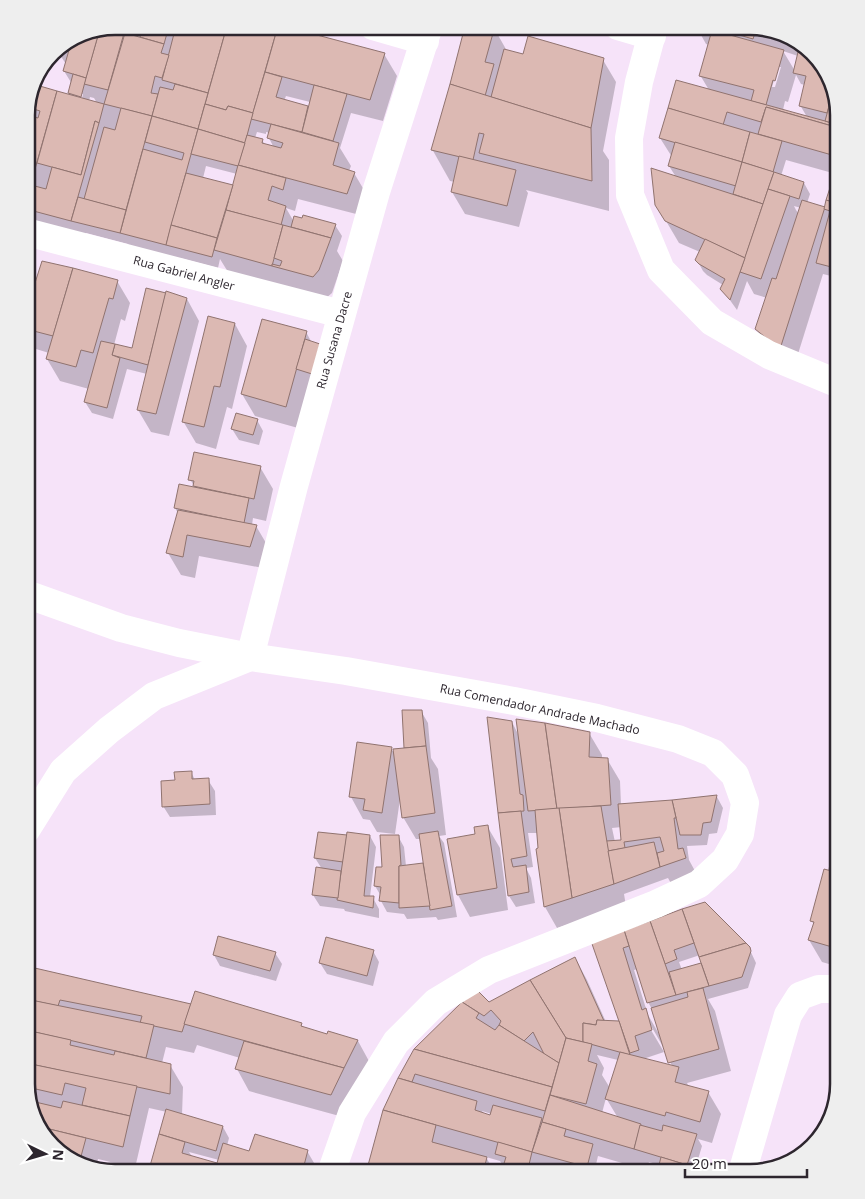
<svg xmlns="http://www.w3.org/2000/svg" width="865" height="1199" viewBox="0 0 865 1199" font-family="'Open Sans',sans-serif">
  <rect width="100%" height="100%" fill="#f6e3f9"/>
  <g fill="#0003" fill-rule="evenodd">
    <path d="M114,26h164l106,28 13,22 -14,45 -32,-8 -11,35 11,18 -2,5 5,2 13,22 -7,20 -62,-16 -3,12 -9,-3 8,14 41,3 7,11 -5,15 6,10 -11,32 -7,6 -97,-27 -8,-13 -2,9 -38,-10 -2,9 -44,-12 -6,-11 -42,-11 -2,9 -58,-15v-119l7,-23 37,11 -1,-3 3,-9 -8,-13 2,-7 -10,-15zM80,94h3l-2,9h-3zM286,96l24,6 -1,5 -25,-6zM90,97l4,1 3,5 -8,-2zM257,132l9,2v-2l4,1 -1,5 5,10 -9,-3 -3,-5 -7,-2zM206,166l31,8 -4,12 -30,-8z"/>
    <path d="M696,26h60l39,12 32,32 12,44v164l-16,-4 -30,96 -24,-19 -13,-23 11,-30 -13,-4 -7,-13 -10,29 -15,-21 1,-4 -16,-10 -4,-4 -6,-11 3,-8 -21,-9 -23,-39 20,-27 -7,-11 3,-9 -12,-19 49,-48 -9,-15 9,-30 -3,-1zM783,51l15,5 -3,15zM778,67h3l-6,20h-3zM796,75l5,9 4,1 -5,20 7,12 -24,-7 2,-9 3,1zM786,160l50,14 -11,35 -18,-6 3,-9 -6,-11 -23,-7zM794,206l7,2 -2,6 -3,-4z"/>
    <path d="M494,28l13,23 16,5 80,4 13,22 -13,69 6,9v51l-83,-21 2,3 -9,34 -54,-13 -13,-22 3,-10 -5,-1 -18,-32z"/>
    <path d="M26,263l11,18h80l13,22 -5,18 -4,-2 -7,26 18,5 55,-51 12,22 -30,115 -18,-4 -13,-22 9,-36 -20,-5 -14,50 -21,-6 -7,-11 4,-13 -29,-8 -13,-22 2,-6 -13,-4 -10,-15z"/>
    <path d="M235,324l12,22 -15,63 -5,-2 -11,42 -20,-6 -13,-22z"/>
    <path d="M306,332l6,11 8,2 -22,83 -43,-12 -13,-22z"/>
    <path d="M257,420l6,11 -4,14 -20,-5 -7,-11z"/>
    <path d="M260,467l13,22 -7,32 -13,-3 -1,7 4,1 13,22 -6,20 -64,-12 -4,22 -14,-3 -13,-22 10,-40 -3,-5 20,-20 -5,-9z"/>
    <path d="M404,711h17l7,12 3,35 7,11 8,66 -7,1 5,7 13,74 -19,3 -2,-3 -29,2 -3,-5 -17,-2 -6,-11v-5l-6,-10 8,-18 15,-32 6,11 2,19 19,-2 -4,-25h-5l-13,-22 -3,-18 -5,35 -18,-2 -7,-12 -7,-1 -12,-22 40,-49 1,3 13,-2z"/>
    <path d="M488,719l24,3 7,14 -2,-16 72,13 13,22v4h5l13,22 1,24 96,-8 6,11 -6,25 -8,1 -2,11 -20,1 2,14 6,11 -21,18 -6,-11 -44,16 2,12 -69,22 -12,-21 -7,-74h-10l5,34 -7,1 5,10 4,25 -19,4 -7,-11zM622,827l1,14 -8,1 -3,-14z"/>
    <path d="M191,772l4,8h13l7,11 1,24 -46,2 -7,-11 13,-25z"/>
    <path d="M487,826l13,22 8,62 -38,7 -12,-22 18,-60z"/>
    <path d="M370,836l6,11 -6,50 3,1 6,11v9l-34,-7 -1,-2 -24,-3 -7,-11 9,-26 -7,-11z"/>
    <path d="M839,860v107l-17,-5 -13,-22 5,-15 -2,-4 20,-49 -2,-2z"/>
    <path d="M704,903l45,45 7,15 -8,25 -40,11 7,12 16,60 -44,12 2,4 19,5 13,22 -9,29 -14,-4 4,7 -8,27h-36l2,-8 -11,-3 -3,8 -48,-14 -4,17h-18l-29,-8 -2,8h-43l2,-6 -4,-6 -14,-4 9,16h-127l16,-62 15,-32 16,-29 48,-47 15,-11 11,11 86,-45 12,22 19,42h15l-29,-80zM700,955l3,9 -21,6 -3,-8zM638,969l10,33 5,9 6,23 -11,-19 -14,-45zM650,1024l16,28 6,14 -25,-6 -1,-2 18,-6 -16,-27zM597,1055l21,5 -8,28 -8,-13 2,-7zM606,1098l12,20 -16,-5zM482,1111l10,3 -1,2 -7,-2z"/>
    <path d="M373,951l6,11 -6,24 -46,-12 -7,-11z"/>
    <path d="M275,953l7,11 -6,17 -56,-15 -6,-11z"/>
    <path d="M26,968l166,37 109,19 2,4 25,7 30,6 12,22 -27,54 -94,-26 -12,-22 3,-11 -43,-13 -3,8 -28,-6 -4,16 8,2 13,22 -1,28 41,12 6,11 -2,8 23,6 57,-1 13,22h-170l12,-36 -2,-3 7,-22 -18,-4 -14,60 -37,-9 -2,10 -26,-8 -32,-32 -12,-45zM189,1152l30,8 -1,5 -25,-7z"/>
  </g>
  <g fill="#dcb9b3" stroke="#90736f">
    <path d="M114,26h12l-18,64 -24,-6 15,-52z"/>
    <path d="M143,26h26l-5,18 -24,-7z"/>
    <path d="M176,26h51l-19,67 -46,-13z"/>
    <path d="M227,26h51l-25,87 -25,-7 -2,4 -21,-6z"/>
    <path d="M278,26h5l102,27 -15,47 -105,-28z"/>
    <path d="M465,26h30l-10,36 9,2 -9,32 -35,-12z"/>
    <path d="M708,26h48l1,1 -4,12z"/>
    <path d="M712,30l72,20 -9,31 -2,-1 -7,25 -15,-4 3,-11 -55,-14z"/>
    <path d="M99,32l-13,46 -23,-7 8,-28z"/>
    <path d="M125,33l39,11 -3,9 8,2 -7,23 -7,-2 -4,17 7,1 -6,22 -48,-12z"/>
    <path d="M528,36l76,22 -13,70 -100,-31 13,-48 19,5z"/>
    <path d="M802,45l10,10 -13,-3z"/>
    <path d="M798,52l14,3 15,15 6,22 -6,21 -28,-7 7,-30 -13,-3z"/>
    <path d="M265,72l17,5 -6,20 32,9 -6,26 -51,-13z"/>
    <path d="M73,74l13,4 -5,19 -13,-4z"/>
    <path d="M676,80l149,41 14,4v3l-73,-21 -5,15 -34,-10 -4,13 -55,-17z"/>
    <path d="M33,84l24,7 -31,110v-86l12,3 2,-7 -13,-4z"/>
    <path d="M175,84l33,9 -10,36 -46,-13 8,-29 13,3z"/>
    <path d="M450,84l141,44 1,53 -113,-28 5,-19 -5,-1 -6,27 -42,-10z"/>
    <path d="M314,85l33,9 -14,47 -31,-9z"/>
    <path d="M57,91l47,13 -5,19 -4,-2 -14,54 -44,-12z"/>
    <path d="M833,92l6,22v11l-14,-4z"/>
    <path d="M205,104l21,6 2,-4 25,7 -8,30 -47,-14z"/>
    <path d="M766,107l73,21v29l-81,-23z"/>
    <path d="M121,108l31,8 -26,94 -42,-11 20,-72 11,3z"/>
    <path d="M668,108l82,24 -8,30 -83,-24z"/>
    <path d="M152,116l46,13 -32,116 -46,-12 23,-84 39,11 2,-7 -39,-11z"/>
    <path d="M95,121l4,2 -28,98 -45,-12v-8l5,-16 15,4 6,-22 29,8z"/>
    <path d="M271,124l68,19 -6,22 22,7 -8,22 -109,-29 9,-30 16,4 -1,4 19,5 2,-5 -16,-5z"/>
    <path d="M198,129l47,14 -7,23 -47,-12z"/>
    <path d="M750,132l32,9 -9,31 -31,-10z"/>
    <path d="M675,142l67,20 -6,24 -68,-20z"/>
    <path d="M459,156l57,14 -9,36 -56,-14z"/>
    <path d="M742,162l32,10 -11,32 -30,-10z"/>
    <path d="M838,163l1,1v40l-13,-4z"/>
    <path d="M238,165l48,13 -3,12 -11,-4 -4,14 18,6 -5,19 -55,-15z"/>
    <path d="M651,168l112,36 -18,54 -80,-37 -10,-16z"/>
    <path d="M774,172l30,10 -5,17 -31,-10z"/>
    <path d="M186,173l47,12 -16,53 -46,-13z"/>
    <path d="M768,189l22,7 -29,83 -21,-7z"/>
    <path d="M78,197l48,13 -6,23 -49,-12z"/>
    <path d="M802,200l23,7 -45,142 -25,-20 17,-51 4,1z"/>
    <path d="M826,200l13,4v65l-23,-6 14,-52 -6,-2z"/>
    <path d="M226,210l57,15 -11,41 -58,-16z"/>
    <path d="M303,215l33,9 -5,14 -40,-11 3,-11 8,2z"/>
    <path d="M171,225l46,13 -5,19 -46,-12z"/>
    <path d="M283,225l48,13 -12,32 -6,7 -41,-11v-2l8,2 2,-5 -8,-3z"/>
    <path d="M705,239l40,19 -15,42 -10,-11 5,-10 -26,-15 -4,-4z"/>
    <path d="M42,261l31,7 -20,68 -27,-7v-18z"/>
    <path d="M73,268l45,12 -5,19 -4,-1 -16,55 -12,-3 -5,17 -30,-8z"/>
    <path d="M146,288l20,5 -18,72 -36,-10 3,-11 17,4z"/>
    <path d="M166,291l21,7 -31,116 -19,-4z"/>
    <path d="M208,316l27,7 -15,64 -6,-1 -10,41 -22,-5z"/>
    <path d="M262,319l45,12 -21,76 -45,-13z"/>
    <path d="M305,339l15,5 -8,30 -16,-5z"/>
    <path d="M101,341l14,3 -3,11 8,3 -13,50 -23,-6z"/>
    <path d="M236,413l22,6 -5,16 -22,-6z"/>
    <path d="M194,452l67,14 -7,33 -61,-13 1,-5 -6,-1z"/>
    <path d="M179,484l70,14 -5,25 -70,-15z"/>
    <path d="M178,510l79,15 -7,22 -63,-12 -4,22 -17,-4z"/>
    <path d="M402,710h20l4,36 -22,2z"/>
    <path d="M487,717l25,4 8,73 3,1 1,16 -26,2z"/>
    <path d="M516,719l29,4 12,86 -29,2z"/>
    <path d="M545,723l45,9 -1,25 19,1 3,47 -54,4z"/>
    <path d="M357,742l35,5 -10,66 -19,-3 2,-11 -16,-2z"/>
    <path d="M426,746l9,67 -33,5 -9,-69z"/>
    <path d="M192,771v8l17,-1 1,26 -48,3 -1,-26 14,-1 -1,-8z"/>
    <path d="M717,795l-6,27 -8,1 -2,12h-21l-8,-35z"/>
    <path d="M672,800l4,18h-2l4,31 5,-1 3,10 -26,9 -3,-14 7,-2 -4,-14 -36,5 1,6 -17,3 -2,-10 15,-1 -3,-36z"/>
    <path d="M601,806l13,78 -42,14 -13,-90z"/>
    <path d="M559,808l13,90 -28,9 -8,-58 2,-1 -3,-38z"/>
    <path d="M521,811l6,45 -16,3 2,8 13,-2 3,27 -21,4 -10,-83z"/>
    <path d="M488,825l9,63 -40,7 -10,-56 28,-5 -1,-7z"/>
    <path d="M438,831l14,75 -22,4 -11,-76z"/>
    <path d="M318,832l29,3 -4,27 -29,-4z"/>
    <path d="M347,832l23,3 -6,61h10l-1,12 -36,-8z"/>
    <path d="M380,835h19l2,30 -2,1v37l-20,-2 2,-14 -7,-1 2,-19h6z"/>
    <path d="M654,842l6,25 -46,17 -6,-33z"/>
    <path d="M831,857l8,2v14l-10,-3z"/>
    <path d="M423,863l7,43 -31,2v-42z"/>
    <path d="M316,867l25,4 -3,27 -26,-3z"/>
    <path d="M824,869l15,4v76l-31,-9 6,-18 -4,-1z"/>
    <path d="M705,902l41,41 -47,14 -17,-48z"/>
    <path d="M682,909l12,34 -20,7 3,9 -12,5 -15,-43z"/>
    <path d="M650,921l26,74 -29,8 -23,-73z"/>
    <path d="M624,930l5,16 -6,2 19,62 4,-2 6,22 -17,6 4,14 -9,3 -39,-112z"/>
    <path d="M218,936l58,16 -6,19 -57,-16z"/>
    <path d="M326,937l48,13 -7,26 -48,-13z"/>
    <path d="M746,943l4,4 1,4 -9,26 -33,9 -10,-29z"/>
    <path d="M575,957l29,64 -7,-1 -1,5 -13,-2v19l-17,-4 -36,-58z"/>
    <path d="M701,963l8,23 -33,9 -7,-23z"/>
    <path d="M26,966l165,38 -9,28 -42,-9 2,-7 -82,-16 -2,6 -32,-7z"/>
    <path d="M530,980l36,58 -7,25 -15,-9 -11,-22 -9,9 -25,-16 2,-4 -10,-11 -7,6 -22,-14 16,-11 11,11z"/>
    <path d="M703,988l16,61 -51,14 -17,-55 37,-11 -1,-5z"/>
    <path d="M195,991l107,32 -1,3 26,8 1,-3 30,9 -14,28 -160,-44z"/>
    <path d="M26,999l128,26 -8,33 -120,-28z"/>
    <path d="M462,1002l17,11 -3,5 19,12 4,-5 60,38 -7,24 -138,-38z"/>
    <path d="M597,1020l22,1 11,34 -47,-13v-19l13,2z"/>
    <path d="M26,1030l45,10 -1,5 44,10 1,-4 56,13 -1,30 -144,-31z"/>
    <path d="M566,1038l26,6 -4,17 9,3 -11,40 -36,-9z"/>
    <path d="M244,1041l100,27 -13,27 -4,-1 -92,-25z"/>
    <path d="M414,1049l138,38 -7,24 -130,-37 -3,8 -14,-4z"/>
    <path d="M620,1052l59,15 -4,15 34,9 -9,31 -34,-10 -1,4 -60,-17z"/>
    <path d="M26,1063l111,23 -7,30 -48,-11 4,-17 -21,-5 -3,12 -35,-8z"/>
    <path d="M398,1078l79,23 -2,9 15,5 3,-10 49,13 -10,34 -149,-42z"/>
    <path d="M550,1095l91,29 -7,25 -92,-27z"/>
    <path d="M31,1101l30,7 2,-7 67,15 -7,31 -86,-21z"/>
    <path d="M166,1109l57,17 -7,25 -57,-17z"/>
    <path d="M383,1110l53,15 -4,17 55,15 -4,16h-103l-13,-4z"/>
    <path d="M542,1122l24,7 -2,7 29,8 -6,23 -55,-15z"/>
    <path d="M640,1125l22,6 1,-6 34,9 -10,31 -53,-16z"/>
    <path d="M37,1126l49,12 -6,22 -14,-3 -28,-28z"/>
    <path d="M159,1134l26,8 -3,11 35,10 6,-20 26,8 6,-17 53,16 -6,23h-130l-22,-7z"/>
    <path d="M498,1142l34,10 -5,21h-26l5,-16 -11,-3z"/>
    <path d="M661,1157l26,8 -2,8h-28z"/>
    <path d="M150,1166l22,7h-24z"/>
  </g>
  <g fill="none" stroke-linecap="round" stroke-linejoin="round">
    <g stroke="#fff" stroke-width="28">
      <path d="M373,26l52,15"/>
      <path d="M618,26l34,10"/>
      <path d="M654,26l-15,56 -10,56 1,57 31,75 51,52 57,33 70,29"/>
      <path d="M26,232l315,82"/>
      <path d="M26,594l95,34 58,15 71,14 96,14 168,30 83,17 81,21 35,14 22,22 10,28 -5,31 -15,26 -26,24 -43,20 -167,66 -53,32 -40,40 -44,71 -21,60"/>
      <path d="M26,830l37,-59 46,-41 45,-34 96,-39 44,-171 82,-294 53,-166"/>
      <path d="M742,1173l46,-158 12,-19 19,-7h20"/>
    </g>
  </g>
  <g text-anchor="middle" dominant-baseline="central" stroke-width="4.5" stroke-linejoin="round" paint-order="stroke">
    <g font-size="12" fill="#2d262e" stroke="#fff">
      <text transform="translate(184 273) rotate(15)">Rua Gabriel Angler</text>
      <text transform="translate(334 340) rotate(-74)">Rua Susana Dacre</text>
      <text transform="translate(540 709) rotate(12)">Rua Comendador Andrade Machado</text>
    </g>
  </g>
  <path d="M0 0H865V1199H0ZM115 35H750A80 80 0 0 1 830 115V1084A80 80 0 0 1 750 1164H115A80 80 0 0 1 35 1084V115A80 80 0 0 1 115 35Z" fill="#eee" fill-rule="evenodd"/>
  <path fill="none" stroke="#2d262e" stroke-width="2.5" d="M115 35H750A80 80 0 0 1 830 115V1084A80 80 0 0 1 750 1164H115A80 80 0 0 1 35 1084V115A80 80 0 0 1 115 35Z"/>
  <g transform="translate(45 1154) rotate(95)" stroke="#ffffff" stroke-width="4" paint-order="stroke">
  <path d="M0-4L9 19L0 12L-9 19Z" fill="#2d262e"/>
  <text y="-8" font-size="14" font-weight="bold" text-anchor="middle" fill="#2d262e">N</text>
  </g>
  <path d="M685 1169v8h122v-8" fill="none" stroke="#2d262e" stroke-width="2.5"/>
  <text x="692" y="1169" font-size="15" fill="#2d262e" stroke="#ffffff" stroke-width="4" paint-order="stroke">20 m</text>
</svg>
